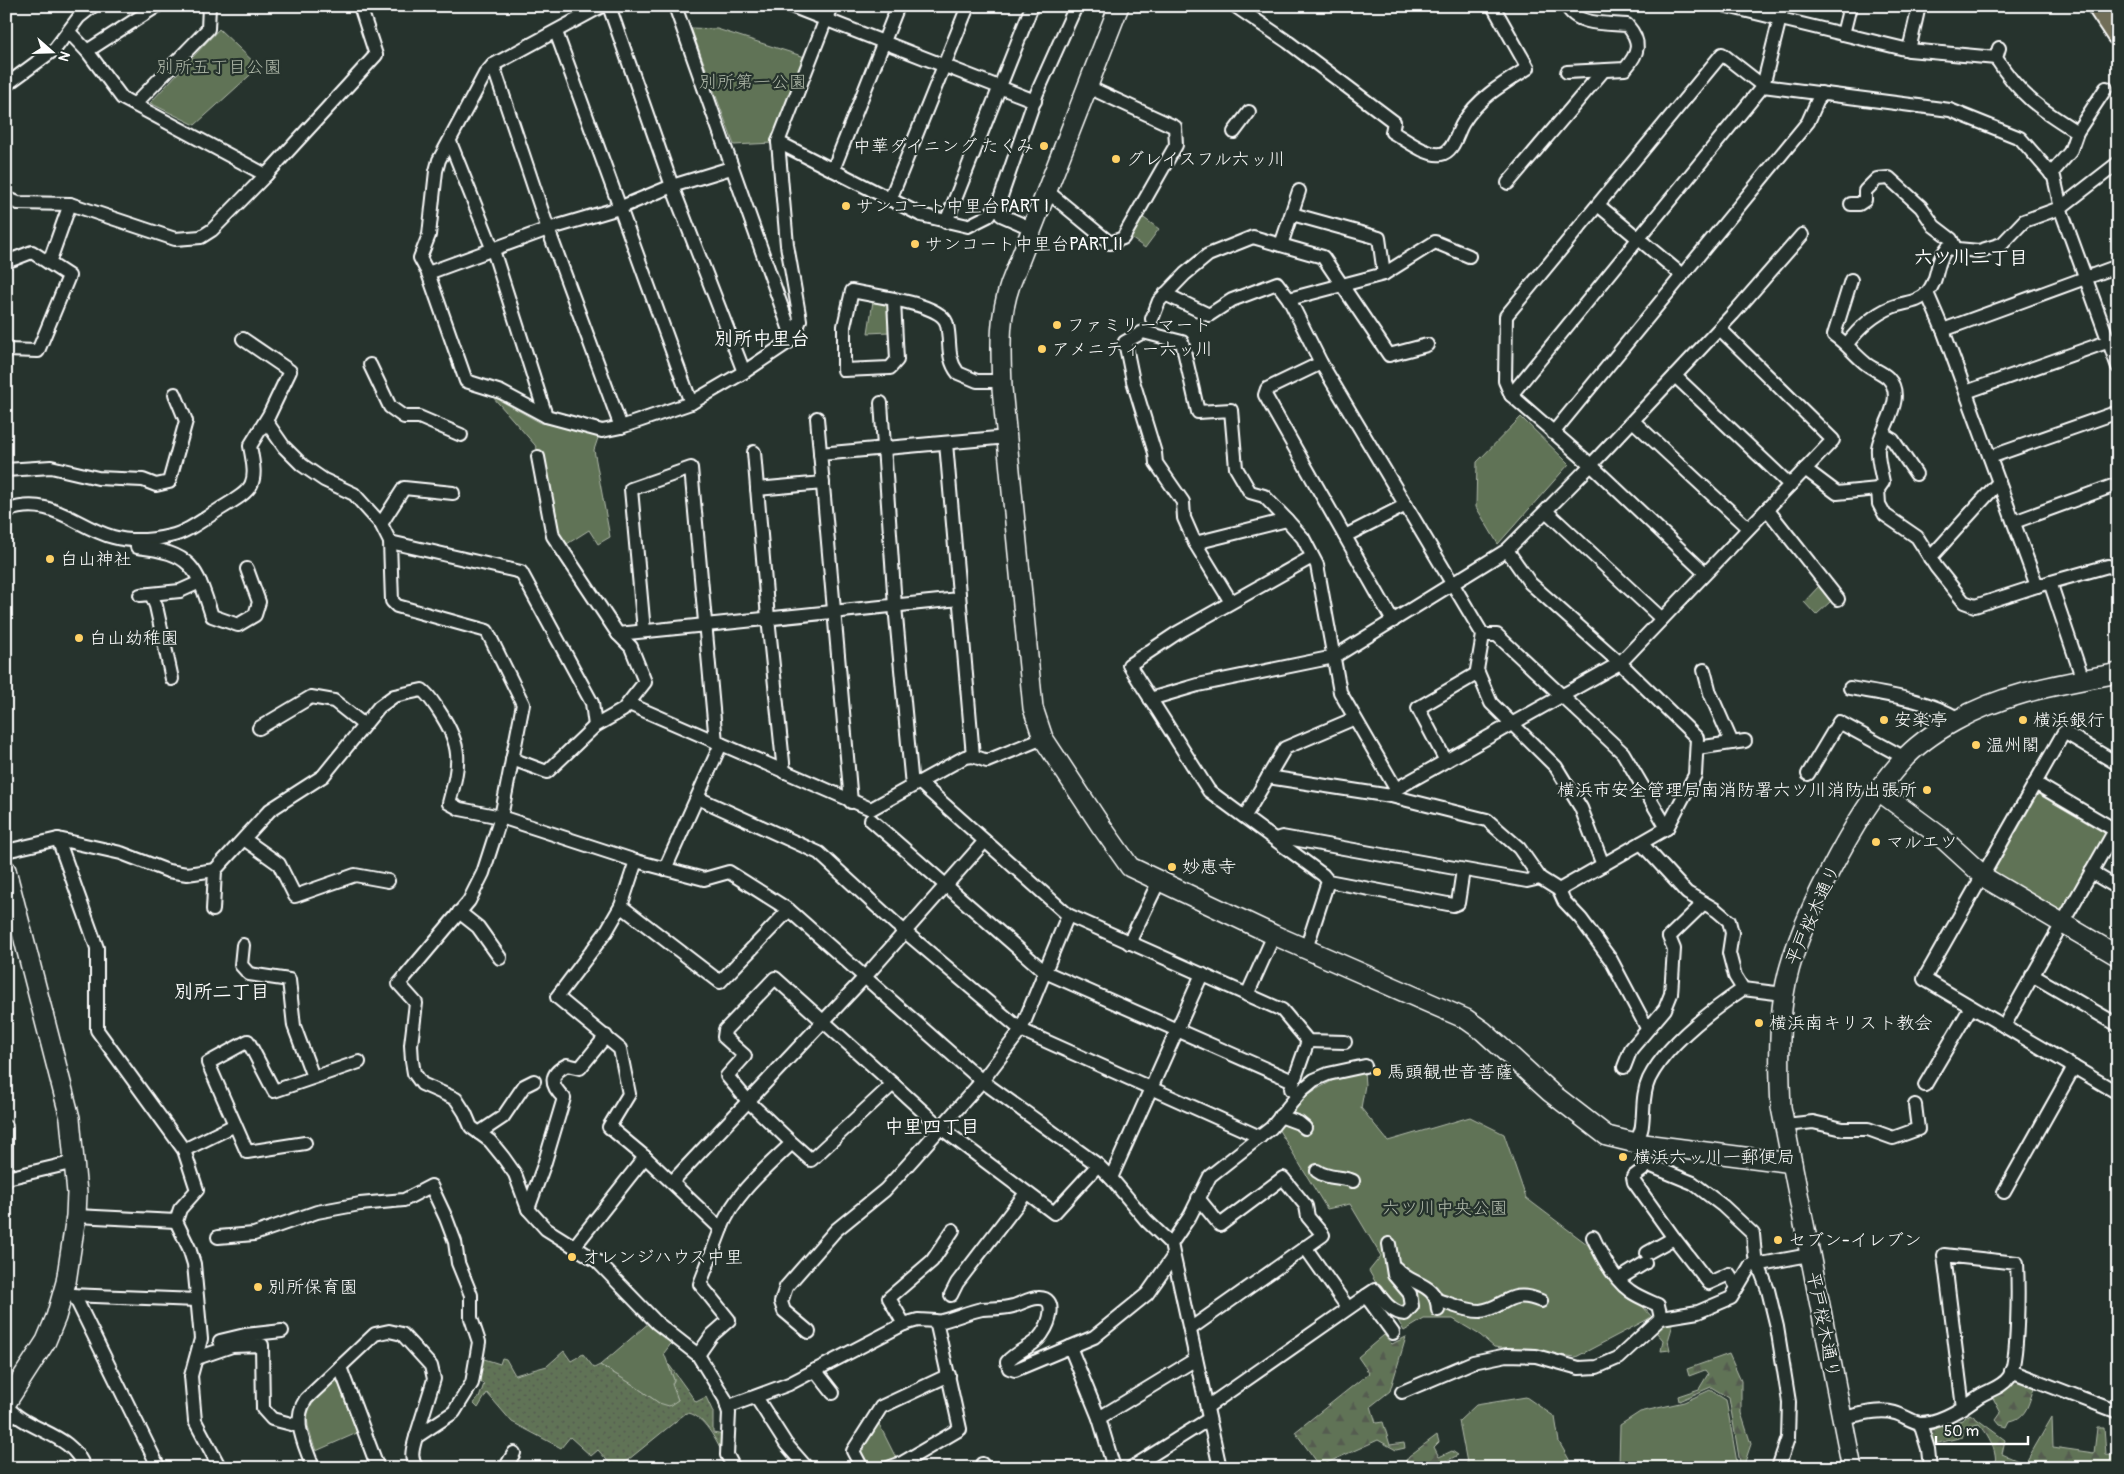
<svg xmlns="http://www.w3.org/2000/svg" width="2124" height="1474" viewBox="0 0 2124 1474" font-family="Pangolin,'Klee One',sans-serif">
  <defs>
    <pattern id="grass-dots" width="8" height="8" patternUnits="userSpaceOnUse" patternTransform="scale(1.25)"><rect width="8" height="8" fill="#607356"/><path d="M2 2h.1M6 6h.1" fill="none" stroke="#545c50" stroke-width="1.8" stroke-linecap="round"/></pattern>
    <pattern id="forest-firs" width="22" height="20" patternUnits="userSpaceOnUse" patternTransform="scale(1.25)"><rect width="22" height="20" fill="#607356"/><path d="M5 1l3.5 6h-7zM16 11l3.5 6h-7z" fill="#545c50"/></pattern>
  </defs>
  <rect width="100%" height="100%" fill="#26332d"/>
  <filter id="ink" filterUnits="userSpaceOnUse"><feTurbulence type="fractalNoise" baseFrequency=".02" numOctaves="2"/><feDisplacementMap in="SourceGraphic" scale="10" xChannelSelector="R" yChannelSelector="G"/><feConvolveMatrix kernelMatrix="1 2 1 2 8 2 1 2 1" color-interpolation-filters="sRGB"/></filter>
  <g filter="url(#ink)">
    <path fill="url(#grass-dots)" stroke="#b0b9aa" d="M564,1351l7,10 12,-7 11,14 6,-3 32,19 27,19 19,-3 -6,-16 2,-4 -7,-18 29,40 10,-5 7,15v21l11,2v23c-5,-14 -22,-46 -38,-45l-68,55h-4l-16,-18 -7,6 -21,-19 -9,11 -49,-26 -25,-29 -9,15 -4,-4 3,-6h2l5,-14 -9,-4 6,-22 19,6 2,-6 4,1 9,16 32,-9z"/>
    <g fill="url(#forest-firs)" stroke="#b0b9aa">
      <path d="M1669,1321l4,3 -5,17 2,9 -9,1 2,-11 -7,-8z"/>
      <path d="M1384,1335l8,9 14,-7 -16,54 -19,15 5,17 7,-1 7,23 14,-2 1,5 -9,2 -18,-10 -58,26 -25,-34 74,-59 -11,-16z"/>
      <path d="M1729,1354l12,27v32l10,31 -6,18 -5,1 -11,-65 -18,-11 -32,14 -1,-5 21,-7 9,-15 -3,-4 -16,6 -2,-7z"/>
      <path d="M2014,1376l21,9c-6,15 -7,33 -25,36l-3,6 -7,-2 -4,-5 5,-7 -9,-17c13,-3 17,-8 22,-20z"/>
      <path d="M1970,1414l35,26 -3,14 23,10 27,-47 1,30 41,6 3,-25h7l2,26 12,1v13h-123c3,-16 -6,-33 -16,-44l-16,4v9l-29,7 -6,-13 34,-11z"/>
      <path d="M1437,1435l2,7 -5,5 5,10 13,-6 6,4 -19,10v3h-38l8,-12z"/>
    </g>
    <g fill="#607356" stroke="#b0b9aa">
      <path d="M691,28l26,1 88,28 -32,86 -39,2z"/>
      <path d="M219,29l40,38 -64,58 -45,-22z"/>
      <path d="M1141,216l18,13 -14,19 -17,-12z"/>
      <path d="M873,301l16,4v27l-21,1z"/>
      <path d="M492,396l49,27 31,4 27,8 -5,15 16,87 -12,7 -9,-14 -22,14 -7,-9 -19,-78 -6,-12z"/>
      <path d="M1521,417l48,47 -71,80 -22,-37 1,-45z"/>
      <path d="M1820,585l12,15 -16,15 -12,-13z"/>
      <path d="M2038,794l68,40 -47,80 -67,-39z"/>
      <path d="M1364,1071l1,14 -4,23 27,33 82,-24 34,17 22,64 61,46 65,73 -76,40 -82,-10 -14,-12 -27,-16h-29l-20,12 -35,-60 12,-15 -31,-52 -23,5 -50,-82 24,-29 38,-21z"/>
      <path d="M650,1322l23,19 -9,12 10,27 -2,4 6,16 -9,6 -10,-3 -27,-19 -32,-19z"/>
      <path d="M337,1379l20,54 -41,18c-16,-42 -10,-42 21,-72z"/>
      <path d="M1710,1390l16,10 12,68h-121l2,-3 1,-40 20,-13 44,-10z"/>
      <path d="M1526,1397l29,20 4,25 15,26h-106l-9,-47 17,-16z"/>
      <path d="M877,1420l20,40 -31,7 -8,-17z"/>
    </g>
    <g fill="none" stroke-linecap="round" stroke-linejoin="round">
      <g stroke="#fff" stroke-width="16">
        <g id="street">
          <path d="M602,6l-109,59 -8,9 -46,86 -3,11 -7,64 -9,23 8,15 38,108 35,11 45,24 56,15 19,-4 70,-24 53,-31 49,-33 7,-19 -13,-75 -9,-103 53,-136"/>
          <path d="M609,6l63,180 72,186"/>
          <path d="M675,6l118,333"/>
          <path d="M791,6l244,95"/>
          <path d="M1235,6l53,36 106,80 -2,10c13,7 34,24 49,22 13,-2 16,-22 22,-31 15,-25 41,-40 65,-55l-35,-62"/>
          <path d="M1727,6l182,44 87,8"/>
          <path d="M69,32l18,19 35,47 144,77"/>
          <path d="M556,32l135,371"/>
          <path d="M1843,34l7,-28"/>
          <path d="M1999,48l-3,10c25,39 43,50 81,74"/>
          <path d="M1909,50l10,-44"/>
          <path d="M87,51l70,-45"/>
          <path d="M493,65l55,164 73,198"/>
          <path d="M1567,72l58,-3c14,-16 17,-27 2,-44 -19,-2 -51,1 -60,-19"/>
          <path d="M6,85l49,-36 24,-32 14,-11"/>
          <path d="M135,104l73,-75 1,-23"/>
          <path d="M1234,132l15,-20"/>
          <path d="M450,142l43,108 53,166"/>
          <path d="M778,142l143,73 47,11 20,-10 10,-11 39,-112 39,-87"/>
          <path d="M833,170l65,-164"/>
          <path d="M2051,174l19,-22 7,-20 29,-44"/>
          <path d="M1508,183l95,-112"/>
          <path d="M1048,192l62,51 13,-5 53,-93 -1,-18 -87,-40"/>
          <path d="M6,198l12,5 52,1 105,35 26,-2 11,-7 54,-55 110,-120 -16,-49"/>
          <path d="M890,200l78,-194"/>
          <path d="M1851,204h8l6,-4v-9l12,-12 12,-1 32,29 13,19 17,13 5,11"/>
          <path d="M998,205l3,10 32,14"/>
          <path d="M1598,205l84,70"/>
          <path d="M1292,214l87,24 5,36"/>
          <path d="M946,222l86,-216"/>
          <path d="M1281,245l18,-54"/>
          <path d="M6,262l26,-10 37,24 -31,75 -32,-1"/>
          <path d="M49,263l21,-59"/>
          <path d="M428,273l120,-44 71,-21 53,-22 59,-18"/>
          <path d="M1851,280l-17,55c12,8 20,19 31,28 7,6 17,9 23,15 19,20 -7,49 -10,70 -1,10 3,24 5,34l-5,7 1,15 6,11 32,22 19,30 28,35 11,4 62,-20 71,-20 10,3"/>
          <path d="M1927,293l16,37 94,256"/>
          <path d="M1165,294l44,21 23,-15 45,-17 12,16 32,64 162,272 -6,35 14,33 65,64 25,41 22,57"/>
          <path d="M1289,299l95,-25 51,-32 34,14"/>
          <path d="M894,301l3,59 -7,8 -46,2v-44l8,-35c20,5 92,12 95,34 4,17 -1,33 11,48l19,8h25"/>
          <path d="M1152,319l7,-18 26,-27 23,-19 45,-18 70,20 66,98 38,-10"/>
          <path d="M1943,330l175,-64"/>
          <path d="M1847,344c12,-16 26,-29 45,-37 12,-5 26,-4 35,-14 13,-15 7,-29 20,-45l32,3 23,-7 22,-23 36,-13 58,-45"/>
          <path d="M1321,363l-54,26 -2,6 128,226"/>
          <path d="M370,365l20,42 14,10h15l42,18"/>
          <path d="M1675,376l115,109"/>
          <path d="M1966,392l152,-54"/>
          <path d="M1511,395l252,-309 20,-80"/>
          <path d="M881,403l14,203 17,180"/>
          <path d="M817,418l34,384"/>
          <path d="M266,421l18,26 18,18 22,15 30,14 27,30 9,18 2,59 5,5 90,25 36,73 -22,113 -18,56 -14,28 -70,83 17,19 -5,42 1,16 2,12 8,11 34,15 9,14 6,14 19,14 13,16 12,17 13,35 18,20 51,32 60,62 41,32 27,44 4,14 -2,42 7,13"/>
          <path d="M1633,421l115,107"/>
          <path d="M1553,433l255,-311 13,-29"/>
          <path d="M1883,434l10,6 23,34"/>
          <path d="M946,443l27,313"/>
          <path d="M754,452l14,166 16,154"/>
          <path d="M820,454l188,-17"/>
          <path d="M1990,457l128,-45"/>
          <path d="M1805,469l32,24 41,-4"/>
          <path d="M6,470l45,-3 47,11 45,2 13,5 13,-3 17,-61 -11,-27"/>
          <path d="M757,489l66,-6"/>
          <path d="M1767,509l71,90"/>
          <path d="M6,511c45,-17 69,16 107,26 18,5 40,3 57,-1 18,-4 35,-18 50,-27 35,-21 38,-23 30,-63l19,-31 21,-44 -47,-32"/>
          <path d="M1546,511l116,108"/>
          <path d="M2014,522l104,-38"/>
          <path d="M381,524l23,-36 49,5"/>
          <path d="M1345,536l61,-31"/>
          <path d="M137,540v7c55,6 59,19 75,69l26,9 17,-10 4,-13 -12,-33"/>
          <path d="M390,542l131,30 71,131 3,23"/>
          <path d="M1195,543l92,-23"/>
          <path d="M1507,550l23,33 90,80 77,75 -2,37 -28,53 -108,62"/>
          <path d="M1930,558l69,-76"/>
          <path d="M1705,573l-114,-108 -80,-70 -6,-14 1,-65 216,-262 41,32 187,24 70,28 34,39 8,36 56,154"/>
          <path d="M2050,582l33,98"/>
          <path d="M151,594l5,12 16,73"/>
          <path d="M140,595l40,-4 20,-9"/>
          <path d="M1231,602l-36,-59 -11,-25 -1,-16 -27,-39 -1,-10 -22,-72 -8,-39 18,-10 39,10 16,70 33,-2 5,58 14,24 14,4 23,24 16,18 14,27 23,127 56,97 -5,7"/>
          <path d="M644,631l-13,-142 60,-21 25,274"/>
          <path d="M618,634l341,-35"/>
          <path d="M1483,635h14l126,118 44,75"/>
          <path d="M1704,670l6,23 22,50"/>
          <path d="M1850,688c38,7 76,11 109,31"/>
          <path d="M1150,699l48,-14 136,-28 173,-107 84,-85 142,-151 69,-79"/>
          <path d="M629,704l242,105 94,-52 8,-1 14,5 56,-23"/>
          <path d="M259,728l52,-31 23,4 30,24"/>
          <path d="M1697,748l48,-7"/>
          <path d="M512,759l35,13 48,-46 28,-16 22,-28 -14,-35 -13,-13 -65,-98 -15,-79"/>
          <path d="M1446,761l-28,-53 60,-35"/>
          <path d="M2118,764l-54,-32 -140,247 194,114"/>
          <path d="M1808,774l31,-52 66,36"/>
          <path d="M1268,777l123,19 96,24 32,28 21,30 19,12 5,11 17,18 30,41 36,68"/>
          <path d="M919,782l149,133 214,95 26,31 37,1"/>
          <path d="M2035,783l80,47"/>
          <path d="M1396,789l224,-126 213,-223 -113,-111"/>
          <path d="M698,798l121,55 78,72 124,105 239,107"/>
          <path d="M1245,816l40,-68 68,-29"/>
          <path d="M871,820l174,152 248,109"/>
          <path d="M58,839l39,109v82l87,120 13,40 -17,19 -4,12 13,27 5,16 7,75 -10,37 4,45 25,47"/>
          <path d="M244,839l35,25 16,32 60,-21 33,6"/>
          <path d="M1276,839l6,-2 245,44 13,-3"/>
          <path d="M1641,843l46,50 29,17 13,11 3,12 -3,20 6,23 8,13 41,5"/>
          <path d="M6,851l52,-12 63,14 47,18 19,3 28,-4 55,-60 53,-34 56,-69 15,-11 28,-6c7,5 12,14 17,21 24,36 21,51 10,92l11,6 41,8 135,44"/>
          <path d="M665,869l56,-125"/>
          <path d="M2091,872l27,16"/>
          <path d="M1328,881l125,24 5,-2 5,-33"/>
          <path d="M621,906l99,76 69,-72"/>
          <path d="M213,910l2,-40"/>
          <path d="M459,912l19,15 22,31"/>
          <path d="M1129,943l30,-62"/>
          <path d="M243,945l-2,20 8,9 40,6 5,46 19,51"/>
          <path d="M1306,949l22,-68 -5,-6 -114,-84 -80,-126 48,-32 135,-76"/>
          <path d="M2032,975l86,50"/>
          <path d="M1247,995l27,-60"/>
          <path d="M2004,1026l114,-201"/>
          <path d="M1624,1067l7,-18 34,-40 6,-15 3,-45 -5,-12 35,-34"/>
          <path d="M893,1084l48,44 113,85 44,-48"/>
          <path d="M1925,1085l46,-78"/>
          <path d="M1291,1089l17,-48"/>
          <path d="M1280,1116l19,7 6,5"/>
          <path d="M1785,1125l28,-3 30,7h25l25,9 25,-9 -3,-24"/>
          <path d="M6,1127v54"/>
          <path d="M479,1133l24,-16 21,-31 10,-5"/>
          <path d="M305,1143l-58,9 -39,-89 40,-22 26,50 85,-29"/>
          <path d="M792,1143l-44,-42 -21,-25 18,-20 -21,-19 1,-7 50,-52 118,106 -82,76 -19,-17c-26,25 -58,51 -71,86l-76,-72 -36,-30 20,-33 -9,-45 -63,-52 49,-65 15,-26 15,-45 68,18 25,-7 60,38 193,171 116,84 13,13 35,42 25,24 49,224"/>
          <path d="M1636,1143c2,-6 6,-12 6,-18 2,-16 0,-31 7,-46 17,-34 63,-69 94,-90"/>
          <path d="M1640,1144l3,14 6,7 44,18 30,23 30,28 2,22 13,34 9,37 12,75 -1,36 -10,30"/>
          <path d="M184,1150l51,-25"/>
          <path d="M1649,1165l-16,12 1,5 40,56 35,45 20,-9 8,13"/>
          <path d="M1317,1171c10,8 24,5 36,10"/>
          <path d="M7,1178l68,-16"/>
          <path d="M1111,1178l91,-204"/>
          <path d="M672,1182l193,-205 120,-136"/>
          <path d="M2004,1192l70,-125"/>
          <path d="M528,1209l16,-44 20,-67c-14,-13 -15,-24 3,-33l13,3 26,-32"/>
          <path d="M76,1216l100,5"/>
          <path d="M218,1237l36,-3 63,-22 43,-8 44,-4 27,-14 15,32 9,24 3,21 13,32v23l8,24 -7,41 -18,29 -38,25c-3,11 -7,21 1,31"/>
          <path d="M1593,1237c8,18 20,42 37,54 8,6 19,10 28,14l3,13"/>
          <path d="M1171,1244l19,-28 20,-40 61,-48 31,-38 12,-10 14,-6 37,-8"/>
          <path d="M574,1247l71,-90"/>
          <path d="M1305,1247l43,61"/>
          <path d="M1647,1253l27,-15"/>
          <path d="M1396,1268c15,19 41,13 42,42"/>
          <path d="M1619,1279l26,-16"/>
          <path d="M69,1295l128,5"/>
          <path d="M74,1295l85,173"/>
          <path d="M951,1295l6,-12 69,-90"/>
          <path d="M1366,1296l9,-6c8,10 16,23 30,24l7,-8 -2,-12 -16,-19 -5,-31"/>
          <path d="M1437,1300c14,4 28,11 43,11 24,-2 29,-24 61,-10"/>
          <path d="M938,1322c15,-3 29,-10 44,-13 10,-1 21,0 31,-3 8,-2 16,-8 25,-8 21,-1 11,26 4,36 -8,13 -25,16 -35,28l2,6 6,2 79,-33 53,-43 26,-37"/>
          <path d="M904,1324l-15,-26 43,-37 21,-31"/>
          <path d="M1190,1329l133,-94 -15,-18 -2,-11 -23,-28 -63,47 -22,-27"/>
          <path d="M809,1332l-25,-21 -3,-9 5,-15 50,-57 49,-40 29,-32 68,-77 39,-51 47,-115"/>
          <path d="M220,1341l25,-6 37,-4"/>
          <path d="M1070,1347l29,71 15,50"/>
          <path d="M698,1355l14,-20 17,-15 -29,-36 21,-55"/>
          <path d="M197,1358l35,-12 30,-1 1,64 9,10 27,7"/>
          <path d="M340,1367l38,101"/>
          <path d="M815,1370l18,23"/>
          <path d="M2011,1371l107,41"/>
          <path d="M1402,1392l71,-30 34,-7 29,1 43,12 18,-1 21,-9 43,-40 37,-6 33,-14 19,-32 59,-11"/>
          <path d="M756,1397l30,47 21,24"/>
          <path d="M6,1405c20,27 67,27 78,63"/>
          <path d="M727,1407l62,-23 115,-60 14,-4 18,1 24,108 -58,34 -14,5"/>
          <path d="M1207,1407l159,-111 27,37"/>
          <path d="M1099,1418l97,-59"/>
          <path d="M1842,1418c16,-3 37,-10 53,-5 8,2 17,9 25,10 19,0 40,-13 55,-24 11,-9 26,-10 34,-22 10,-15 9,-94 8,-114l-73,-8 19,153"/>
          <path d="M1920,1423l8,26 2,19"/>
          <path d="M982,1464l3,4"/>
          <path d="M313,1468c-8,-24 -22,-47 -7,-69l69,-65 14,-3 13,3 29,32 3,13 -18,58"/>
          <path d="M505,1468l9,-15"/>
          <path d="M862,1468l-9,-17 28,-44 68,-32"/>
          <path d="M1131,1468l78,-49"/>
        </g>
      </g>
      <g stroke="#fff" stroke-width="22">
        <g id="secondary">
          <path d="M1119,6l-109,279c-12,35 -9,67 -8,103l31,320 10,30 58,88 29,41 144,68 192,84 17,12 67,61 57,44 29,7 156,20"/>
          <path d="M1879,791l62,46 46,42 131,77"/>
          <path d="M6,870l64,248 7,75 -1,23 -10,66 -10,35 -10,24 -40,62"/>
          <path d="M1852,1468l-71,-361c-2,-37 -3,-76 3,-113 10,-67 72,-181 117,-232 15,-17 34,-30 54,-41 51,-29 107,-37 163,-48"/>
        </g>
      </g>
      <g stroke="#fff" stroke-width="28">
        <path id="highway" d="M2100,6l18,27"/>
      </g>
      <use href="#street" stroke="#26332d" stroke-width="12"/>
      <use href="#secondary" stroke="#26332d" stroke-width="19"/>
      <use href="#highway" stroke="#716e59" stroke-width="24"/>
    </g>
  </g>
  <g fill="#ffd166" stroke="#26332d" stroke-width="2">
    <circle cx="1044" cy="146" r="5"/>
    <circle cx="1116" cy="159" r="5"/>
    <circle cx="846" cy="206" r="5"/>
    <circle cx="915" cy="244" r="5"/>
    <circle cx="1057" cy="325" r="5"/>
    <circle cx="1042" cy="349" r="5"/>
    <circle cx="50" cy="559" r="5"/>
    <circle cx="79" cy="638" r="5"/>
    <circle cx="1884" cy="720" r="5"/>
    <circle cx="2023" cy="720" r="5"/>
    <circle cx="1976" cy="745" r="5"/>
    <circle cx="1927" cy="790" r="5"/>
    <circle cx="1876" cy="842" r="5"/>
    <circle cx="1172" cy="867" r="5"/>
    <circle cx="1759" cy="1023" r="5"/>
    <circle cx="1377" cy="1072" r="5"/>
    <circle cx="1623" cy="1157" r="5"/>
    <circle cx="1778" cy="1240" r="5"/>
    <circle cx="572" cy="1257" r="5"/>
    <circle cx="258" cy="1287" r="5"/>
  </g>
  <g text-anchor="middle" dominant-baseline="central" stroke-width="4.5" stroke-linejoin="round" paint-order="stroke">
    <g font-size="18" fill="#b0b9aa" stroke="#26332d">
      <text x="219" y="67">別所五丁目公園</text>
      <text x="753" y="82">別所第一公園</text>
      <text x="1445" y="1208">六ツ川中央公園</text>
    </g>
    <g font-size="18" fill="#fff" stroke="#26332d" text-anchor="start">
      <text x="1034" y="146" text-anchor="end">中華ダイニング たくみ</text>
      <text x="1126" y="159">グレイスフル六ッ川</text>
      <text x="856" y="206">サンコート中里台PART I</text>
      <text x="925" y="244">サンコート中里台PART II</text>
      <text x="1067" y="325">ファミリーマート</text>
      <text x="1052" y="349">アメニティー六ッ川</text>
      <text x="60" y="559">白山神社</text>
      <text x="89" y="638">白山幼稚園</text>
      <text x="1894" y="720">安楽亭</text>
      <text x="2033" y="720">横浜銀行</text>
      <text x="1986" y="745">温州閣</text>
      <text x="1917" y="790" text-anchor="end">横浜市安全管理局南消防署六ツ川消防出張所</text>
      <text x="1886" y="842">マルエツ</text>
      <text x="1182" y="867">妙恵寺</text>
      <text x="1769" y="1023">横浜南キリスト教会</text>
      <text x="1387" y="1072">馬頭観世音菩薩</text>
      <text x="1633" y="1157">横浜六ッ川一郵便局</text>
      <text x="1788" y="1240">セブン-イレブン</text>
      <text x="582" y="1257">オレンジハウス中里</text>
      <text x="268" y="1287">別所保育園</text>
    </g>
    <g font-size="18" fill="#fff" stroke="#26332d">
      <text transform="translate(1813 915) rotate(-66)">平戸桜木通り</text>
      <text transform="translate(1823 1325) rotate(79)">平戸桜木通り</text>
    </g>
    <g font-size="19" font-weight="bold" fill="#fff" stroke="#26332d">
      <text x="1971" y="258">六ツ川二丁目</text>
      <text x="762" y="339">別所中里台</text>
      <text x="222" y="992">別所二丁目</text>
      <text x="932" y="1127">中里四丁目</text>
    </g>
  </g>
  <rect width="2124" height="1474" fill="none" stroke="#26332d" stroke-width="25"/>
  <rect x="12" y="12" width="2099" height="1449" fill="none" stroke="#fff" stroke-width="2" filter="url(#ink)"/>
  <g transform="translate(52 52) rotate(110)" stroke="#26332d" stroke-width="4" paint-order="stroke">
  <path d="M0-4L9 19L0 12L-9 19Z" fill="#ffffff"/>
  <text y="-8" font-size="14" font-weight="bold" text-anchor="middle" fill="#ffffff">N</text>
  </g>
  <path d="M1936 1436v8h92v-8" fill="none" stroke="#ffffff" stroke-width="2.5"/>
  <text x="1944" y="1436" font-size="15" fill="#ffffff" stroke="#26332d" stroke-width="4" paint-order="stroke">50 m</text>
</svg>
